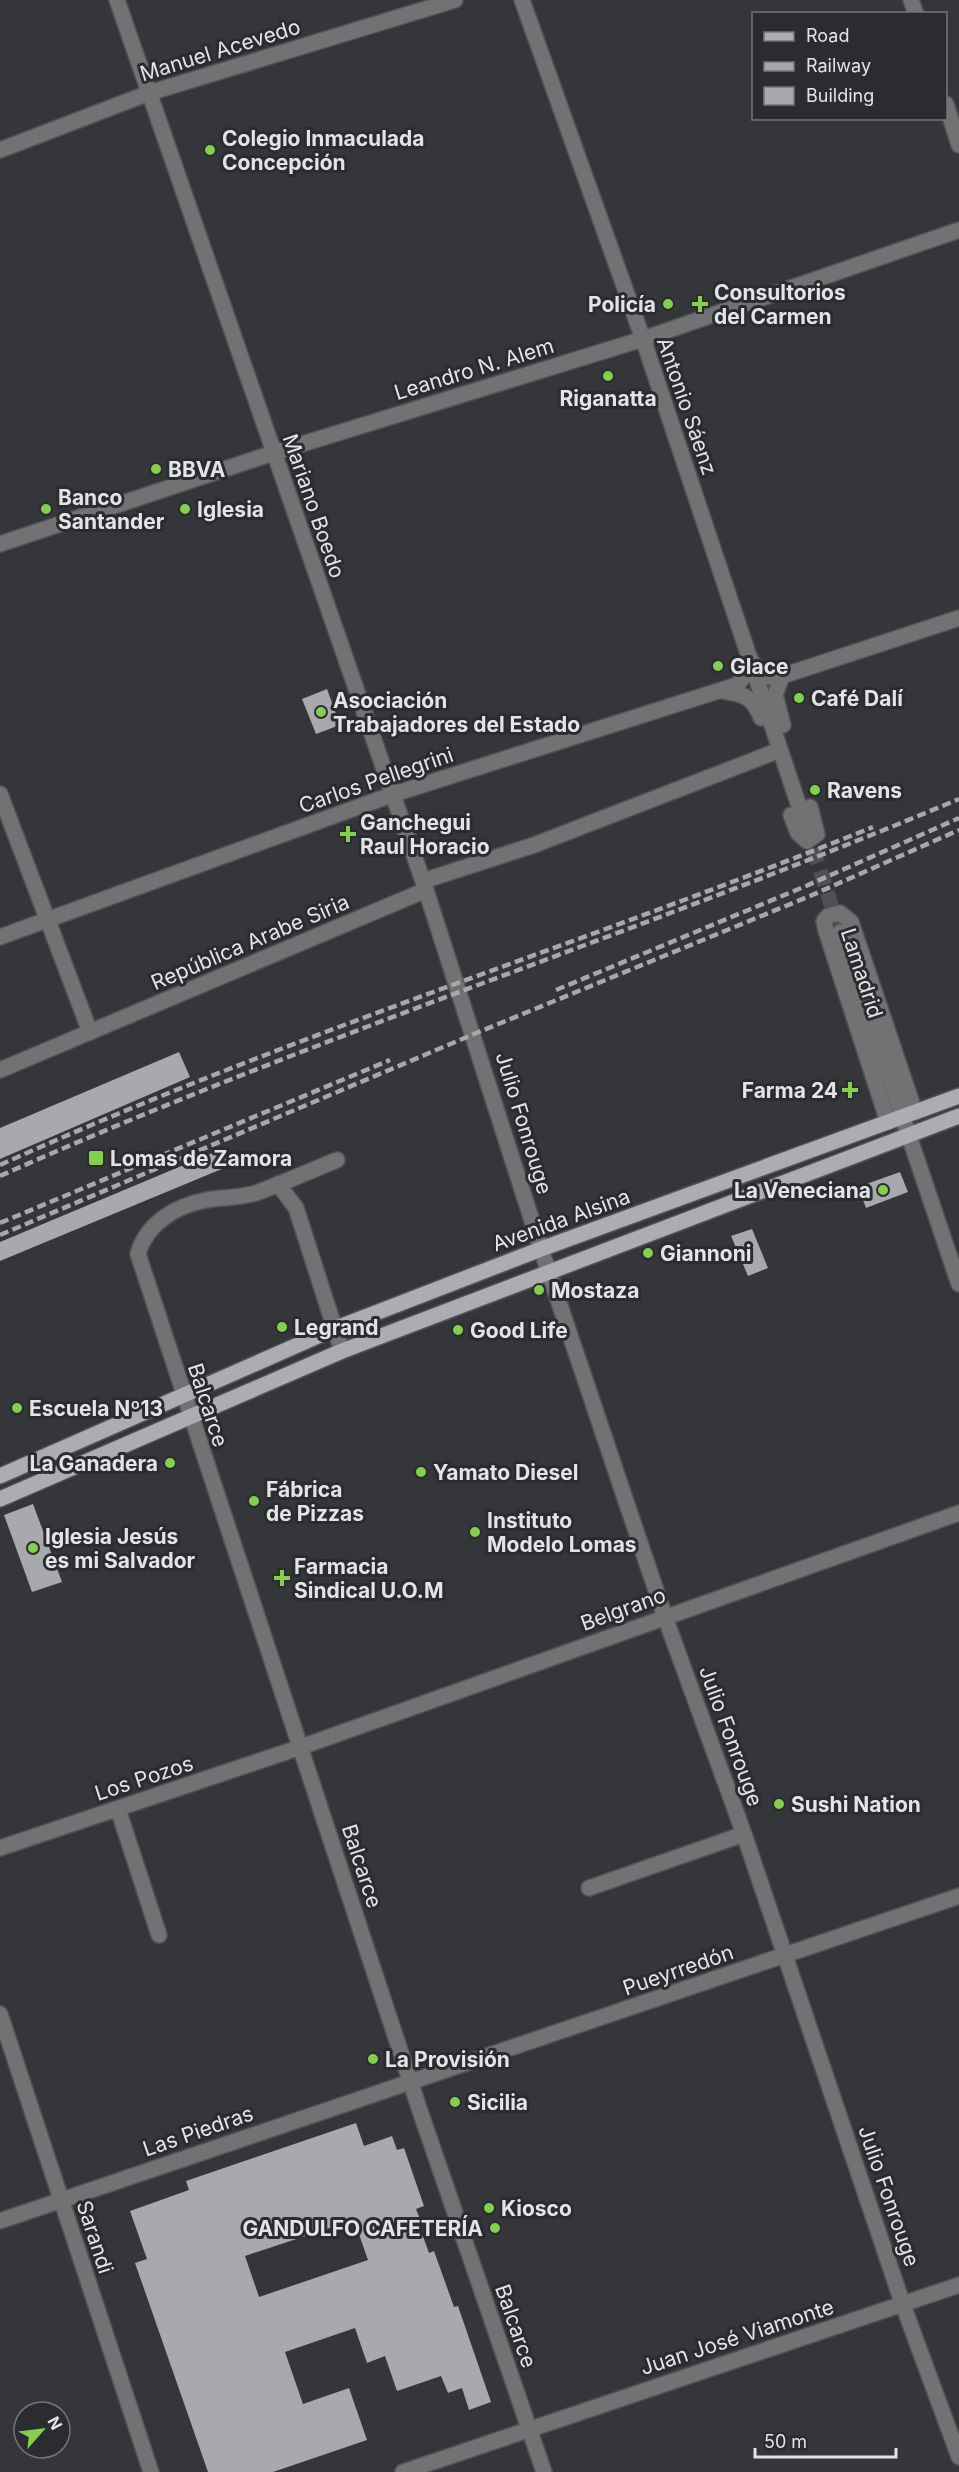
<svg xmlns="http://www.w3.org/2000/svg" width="959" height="2472" viewBox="0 0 959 2472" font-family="Inter,sans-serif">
  <rect width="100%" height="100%" fill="#343639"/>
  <g fill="#a7a9ad" fill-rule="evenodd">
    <path d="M327,689l13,36 -24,9 -14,-35z"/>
    <path d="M179,1052l11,25 -190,82v-31z"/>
    <path d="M222,1149l7,17 -229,95v-19z"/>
    <path d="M900,1172l8,20 -42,16 -8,-21z"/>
    <path d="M752,1229l16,39 -20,8 -17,-40z"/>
    <path d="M33,1504l29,78 -30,10 -28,-77z"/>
    <path d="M356,2123l8,23 28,-10 5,14 7,-2 20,58 -8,3 6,15 -3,1 10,28 5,-2 20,56 4,-1 33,96 -22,8 -7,-22 -14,5 -7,-17 -44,15 -12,-35 -18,7 -12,-35 -70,24 18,52 46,-16 18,52 -94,32h-65l-73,-209 12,-4 -17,-48 59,-21 -3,-9zM354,2220l14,40 -109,37 -14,-41z"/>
  </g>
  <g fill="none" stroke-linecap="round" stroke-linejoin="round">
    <path stroke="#4e5053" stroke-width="15" stroke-dasharray="15 8" stroke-linecap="butt" d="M806,827l34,105"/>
    <g stroke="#505255" stroke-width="18">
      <g id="minor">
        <path d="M117,0l309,890 115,359 124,368 79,217 159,471 56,152"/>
        <path d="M522,0l121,339 163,488"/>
        <path d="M911,0l5,14"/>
        <path d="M946,104l13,41"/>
        <path d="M0,150l149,-57 306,-93"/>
        <path d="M0,544l273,-91 370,-114 316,-109"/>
        <path d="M753,663l12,14 17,-1 177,-58"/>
        <path d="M782,676l-7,19 8,30"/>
        <path d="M723,691c20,3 31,6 38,27"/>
        <path d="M0,794l90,238"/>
        <path d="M791,815l7,18 9,8 10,-7 -7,-27"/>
        <path d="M423,881l111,-36 238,-92"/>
        <path d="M840,932l119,352"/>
        <path d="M0,937l391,-142 346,-110 11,-14 2,-13"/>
        <path d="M0,1070l426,-180"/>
        <path d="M888,1122l-62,-191 -2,-10 4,-5 12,-3 11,9 64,190"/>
        <path d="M337,1160c-27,11 -54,23 -81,33 -16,5 -34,4 -50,7 -31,6 -60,24 -68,54l281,854 125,364"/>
        <path d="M278,1184l18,24 46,143"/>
        <path d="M118,1809l41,126"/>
        <path d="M0,1848l301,-101 658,-234"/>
        <path d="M589,1888l155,-54"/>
        <path d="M0,2014l151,458"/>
        <path d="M0,2221l959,-325"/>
        <path d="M403,2472l556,-187"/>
      </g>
    </g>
    <g stroke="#505255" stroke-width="18">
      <g id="major">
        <path d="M0,1476l334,-147 207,-80 418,-153"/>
        <path d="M0,1499l342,-148 617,-235"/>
      </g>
    </g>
    <use href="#minor" stroke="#727274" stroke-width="15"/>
    <use href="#major" stroke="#acadb0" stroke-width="15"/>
    <g stroke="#a7a8ab" stroke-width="4.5" stroke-dasharray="9 4.5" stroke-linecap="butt">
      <path d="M556,990l250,-104 153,-68"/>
      <path d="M0,1165c285,-129 583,-221 873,-338"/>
      <path d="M0,1176c314,-140 642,-244 959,-377"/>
      <path d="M0,1223l390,-163"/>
      <path d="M0,1235l474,-201 336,-138 149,-66"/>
    </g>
  </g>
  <g fill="#84cf4d" stroke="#2a2c2f" stroke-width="2">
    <circle cx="210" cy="150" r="6"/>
    <circle cx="668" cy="304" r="6"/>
    <path d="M697 295h6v6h6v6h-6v6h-6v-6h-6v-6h6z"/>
    <circle cx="608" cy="376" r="6"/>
    <circle cx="156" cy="469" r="6"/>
    <circle cx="46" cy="509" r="6"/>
    <circle cx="185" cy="509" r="6"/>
    <circle cx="718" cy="666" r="6"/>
    <circle cx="799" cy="698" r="6"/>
    <circle cx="321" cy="712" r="6"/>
    <circle cx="815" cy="790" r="6"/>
    <path d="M345 825h6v6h6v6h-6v6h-6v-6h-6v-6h6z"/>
    <path d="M847 1081h6v6h6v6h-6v6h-6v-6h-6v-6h6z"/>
    <rect x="88" y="1150" width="16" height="16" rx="3"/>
    <circle cx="883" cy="1190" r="6"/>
    <circle cx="648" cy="1253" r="6"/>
    <circle cx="539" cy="1290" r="6"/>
    <circle cx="282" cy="1327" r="6"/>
    <circle cx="458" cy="1330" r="6"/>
    <circle cx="17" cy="1408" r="6"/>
    <circle cx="170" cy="1463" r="6"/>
    <circle cx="421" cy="1472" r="6"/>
    <circle cx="254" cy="1501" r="6"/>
    <circle cx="475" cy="1532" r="6"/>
    <circle cx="33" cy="1548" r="6"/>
    <path d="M279 1569h6v6h6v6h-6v6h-6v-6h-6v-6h6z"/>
    <circle cx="779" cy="1804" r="6"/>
    <circle cx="373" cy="2059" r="6"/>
    <circle cx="455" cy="2102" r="6"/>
    <circle cx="489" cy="2208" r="6"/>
    <circle cx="495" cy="2228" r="6"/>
  </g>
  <g text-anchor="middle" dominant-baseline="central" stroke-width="6" stroke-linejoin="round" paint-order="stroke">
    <g font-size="21" fill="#e3e4e6" stroke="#2a2c2f">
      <text transform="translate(220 50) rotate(-17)">Manuel Acevedo</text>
      <text transform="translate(474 369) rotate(-17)">Leandro N. Alem</text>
      <text transform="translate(687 406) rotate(71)">Antonio Sáenz</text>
      <text transform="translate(314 506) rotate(71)">Mariano Boedo</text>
      <text transform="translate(376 780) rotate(-19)">Carlos Pellegrini</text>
      <text transform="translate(250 942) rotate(-23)">República Arabe Siria</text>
      <text transform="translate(862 973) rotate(72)">Lamadrid</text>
      <text transform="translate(524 1123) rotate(73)">Julio Fonrouge</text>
      <text transform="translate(561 1220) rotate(-20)">Avenida Alsina</text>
      <text transform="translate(208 1405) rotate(72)">Balcarce</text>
      <text transform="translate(623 1609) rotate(-20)">Belgrano</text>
      <text transform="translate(731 1736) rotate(70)">Julio Fonrouge</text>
      <text transform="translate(144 1778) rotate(-18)">Los Pozos</text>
      <text transform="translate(362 1866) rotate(72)">Balcarce</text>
      <text transform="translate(678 1970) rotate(-19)">Pueyrredón</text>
      <text transform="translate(198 2131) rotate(-19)">Las Piedras</text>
      <text transform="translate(889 2196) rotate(71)">Julio Fonrouge</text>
      <text transform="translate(95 2237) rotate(72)">Sarandi</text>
      <text transform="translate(516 2326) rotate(71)">Balcarce</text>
      <text transform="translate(737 2337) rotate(-18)">Juan José Viamonte</text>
    </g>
    <g font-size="21" font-weight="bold" fill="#e3e4e6" stroke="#2a2c2f" text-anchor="start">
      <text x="222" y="138">Colegio Inmaculada<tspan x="222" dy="24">Concepción</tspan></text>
      <text x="714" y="292">Consultorios<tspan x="714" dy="24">del Carmen</tspan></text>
      <text x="656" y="304" text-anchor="end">Policía</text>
      <text x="608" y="398" text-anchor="middle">Riganatta</text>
      <text x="168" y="469">BBVA</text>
      <text x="58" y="497">Banco<tspan x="58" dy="24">Santander</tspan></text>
      <text x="197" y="509">Iglesia</text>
      <text x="730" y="666">Glace</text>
      <text x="811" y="698">Café Dalí</text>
      <text x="333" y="700">Asociación<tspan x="333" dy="24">Trabajadores del Estado</tspan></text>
      <text x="827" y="790">Ravens</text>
      <text x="360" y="822">Ganchegui<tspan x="360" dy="24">Raul Horacio</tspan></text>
      <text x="838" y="1090" text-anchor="end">Farma 24</text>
      <text x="110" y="1158">Lomas de Zamora</text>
      <text x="871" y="1190" text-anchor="end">La Veneciana</text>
      <text x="660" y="1253">Giannoni</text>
      <text x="551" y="1290">Mostaza</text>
      <text x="294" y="1327">Legrand</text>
      <text x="470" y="1330">Good Life</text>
      <text x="29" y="1408">Escuela Nº13</text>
      <text x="158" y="1463" text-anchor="end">La Ganadera</text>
      <text x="433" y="1472">Yamato Diesel</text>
      <text x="266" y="1489">Fábrica<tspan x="266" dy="24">de Pizzas</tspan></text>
      <text x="487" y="1520">Instituto<tspan x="487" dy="24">Modelo Lomas</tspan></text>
      <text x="45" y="1536">Iglesia Jesús<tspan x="45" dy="24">es mi Salvador</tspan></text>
      <text x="294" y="1566">Farmacia<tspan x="294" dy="24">Sindical U.O.M</tspan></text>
      <text x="791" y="1804">Sushi Nation</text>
      <text x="385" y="2059">La Provisión</text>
      <text x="467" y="2102">Sicilia</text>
      <text x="501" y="2208">Kiosco</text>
      <text x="483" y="2228" text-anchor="end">GANDULFO CAFETERÍA</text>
    </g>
  </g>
  <rect x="752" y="12" width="195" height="108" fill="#2a2c2f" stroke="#747678" stroke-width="1.5"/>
  <rect x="764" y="32" width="30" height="9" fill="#acadb0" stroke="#747678" stroke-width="1.5"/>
  <text x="806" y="42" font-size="18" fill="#e3e4e6">Road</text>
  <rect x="764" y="62" width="30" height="9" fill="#a7a8ab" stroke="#747678" stroke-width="1.5"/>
  <text x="806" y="72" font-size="18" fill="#e3e4e6">Railway</text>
  <rect x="764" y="87" width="30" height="18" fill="#a7a9ad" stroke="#747678" stroke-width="1.5"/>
  <text x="806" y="102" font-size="18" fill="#e3e4e6">Building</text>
  <g transform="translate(42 2430) rotate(62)"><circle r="28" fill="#2a2c2f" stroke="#747678" stroke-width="1.5"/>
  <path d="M0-4.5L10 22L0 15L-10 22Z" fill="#84cf4d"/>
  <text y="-9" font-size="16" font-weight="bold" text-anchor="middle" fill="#e3e4e6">N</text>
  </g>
  <path d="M755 2448v9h141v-9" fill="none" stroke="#e3e4e6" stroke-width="3"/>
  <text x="764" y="2448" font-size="18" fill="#e3e4e6" stroke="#2a2c2f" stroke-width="4.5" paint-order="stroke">50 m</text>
</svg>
